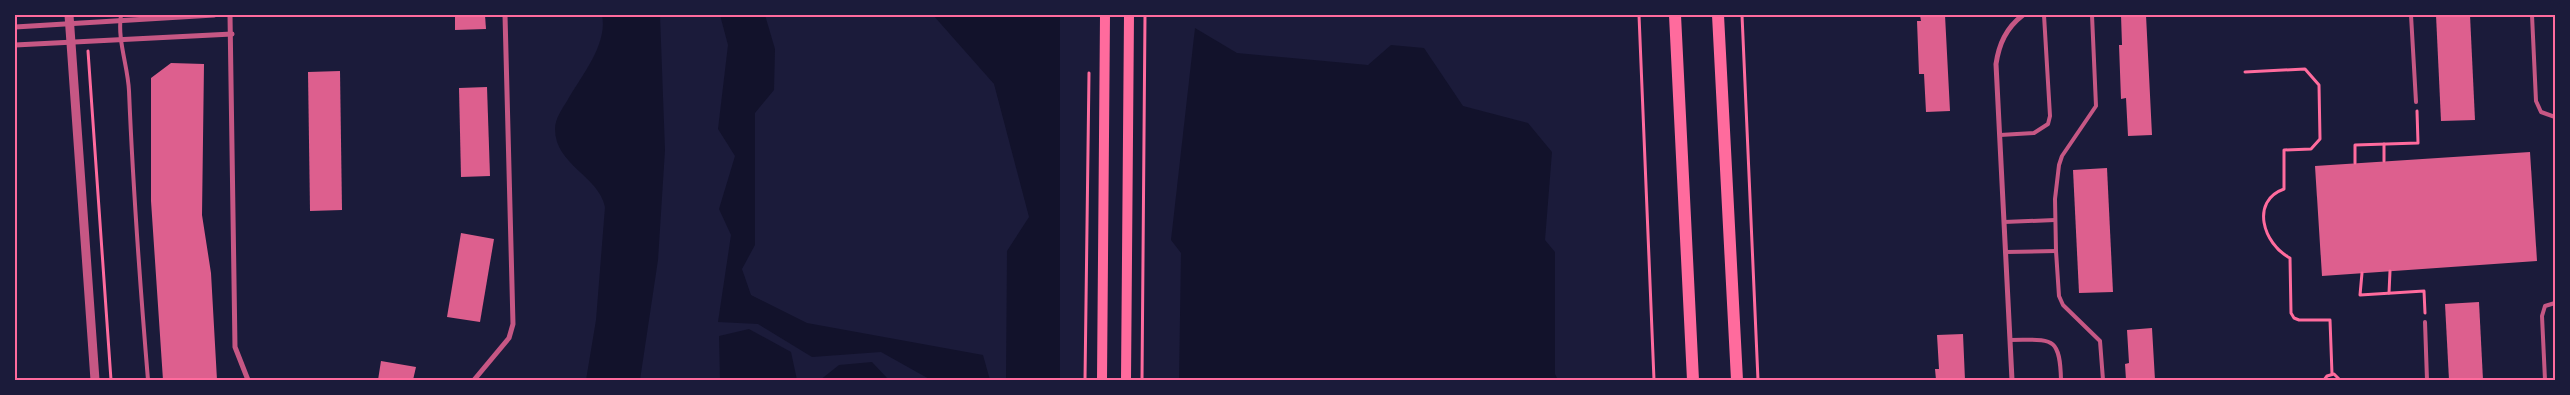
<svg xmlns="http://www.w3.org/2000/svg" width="2570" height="395" viewBox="0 0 2570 395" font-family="'Golos Text',sans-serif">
  <rect width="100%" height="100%" fill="#1b1b3a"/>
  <g fill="#12122b">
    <path d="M602,15h58l5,135 -7,110 -18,120h-54l10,-60 9,-113c-6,-31 -50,-42 -50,-78 0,-10 7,-20 12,-28 14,-25 41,-56 35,-86z"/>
    <path d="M720,15h45l10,34 -1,41 -19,23v132l-13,24 9,26 56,28 176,32 7,25h-59l-50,-28 -69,5 -54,-33 -40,-2 13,-87 -12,-26 16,-53 -17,-27 10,-84z"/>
    <path d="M933,15h127v365h-54l1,-129 22,-34 -35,-133z"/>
    <path d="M1195,28l42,25 131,12 23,-20 33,3 39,58 65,17 24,29 -7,88 10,12v122l3,6h-379l2,-127 -10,-13z"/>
    <path d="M749,329l42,23 6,28h-77l-1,-44z"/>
    <path d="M872,362l17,18h-69l19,-15z"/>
  </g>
  <g fill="#dd5f8e">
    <path d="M455,15h30l1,14 -31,1z"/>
    <path d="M1920,15h25l5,96 -24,1 -2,-38h-5l-2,-53h4z"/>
    <path d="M2121,15h25l6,120 -24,1 -2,-38 -5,1 -2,-54h3z"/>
    <path d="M2436,15h34l5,105 -34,1z"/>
    <path d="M171,63l33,1 -2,151 9,58 6,107h-54l-12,-179v-123z"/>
    <path d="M340,71l2,139 -32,1 -2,-139z"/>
    <path d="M487,87l3,89 -29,1 -2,-89z"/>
    <path d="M2530,152l7,109 -215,15 -7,-110z"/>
    <path d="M2107,168l6,124 -34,1 -6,-123z"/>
    <path d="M461,233l33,6 -14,83 -33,-5z"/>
    <path d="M2479,302l4,78h-34l-4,-76z"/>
    <path d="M2152,328l3,52h-29l-1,-16 4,-1 -2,-33z"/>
    <path d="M1963,334l2,46h-29l-1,-11h4l-2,-34z"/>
    <path d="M381,361l35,6 -3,13h-35z"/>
  </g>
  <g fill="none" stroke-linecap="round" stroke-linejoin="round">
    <g stroke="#ff6b9d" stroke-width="3">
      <path d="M1639,15l15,365"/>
      <path d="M1742,15l16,365"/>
      <path d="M88,51l23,329"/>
      <path d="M2245,72l60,-3 14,16 1,54 -9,10 -27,1v39c-34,12 -21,55 6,69l1,55 3,5 5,2h31l2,54"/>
      <path d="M2384,144v17"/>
      <path d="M2355,163v-18l63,-2 -1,-32"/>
      <path d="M2362,273l-2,22 64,-4 1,22"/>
      <path d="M2389,293l1,-22"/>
      <path d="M1085,380l4,-307"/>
      <path d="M1142,380l3,-365"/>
      <path d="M2324,380l3,-4 7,-2 6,6"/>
    </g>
    <g stroke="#c65784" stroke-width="4">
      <path d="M121,15c-4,25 7,51 8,76 4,96 11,193 19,289"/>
      <path d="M2092,15l4,91 -34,50 -3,9 -4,34 1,52 3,45 4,9 37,36 3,39"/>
      <path d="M2411,15l5,87"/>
      <path d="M2532,15l4,86 5,11 14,5"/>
      <path d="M2000,135l34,-2 14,-9 2,-8 -6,-101"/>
      <path d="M2004,222l51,-2"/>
      <path d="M2006,252l50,-1"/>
      <path d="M2425,322l2,58"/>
      <path d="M2010,340c41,0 50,-6 51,40"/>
      <path d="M2545,380l-3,-64 3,-10 10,-3"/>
    </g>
    <g stroke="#c65784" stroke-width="5">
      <path d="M230,15l5,332 13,33"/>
      <path d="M15,27l199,-12"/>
      <path d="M15,45l217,-11"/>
      <path d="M474,380l35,-42 4,-14 -8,-309"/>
      <path d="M2012,380l-16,-316c3,-20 10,-36 27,-49"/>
    </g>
    <path stroke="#c65784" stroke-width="9" d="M69,15l26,365"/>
    <g stroke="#ff6b9d" stroke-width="10">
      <path d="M1102,380l3,-365"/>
      <path d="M1126,380l3,-365"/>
    </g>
    <g stroke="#ff6b9d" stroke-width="12">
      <path d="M1675,15l18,365"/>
      <path d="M1718,15l19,365"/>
    </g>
  </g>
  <rect width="2570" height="395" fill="none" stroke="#1b1b3a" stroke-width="32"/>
  <rect x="16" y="16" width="2538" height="363" fill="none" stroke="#ff6b9d" stroke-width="2"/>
</svg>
